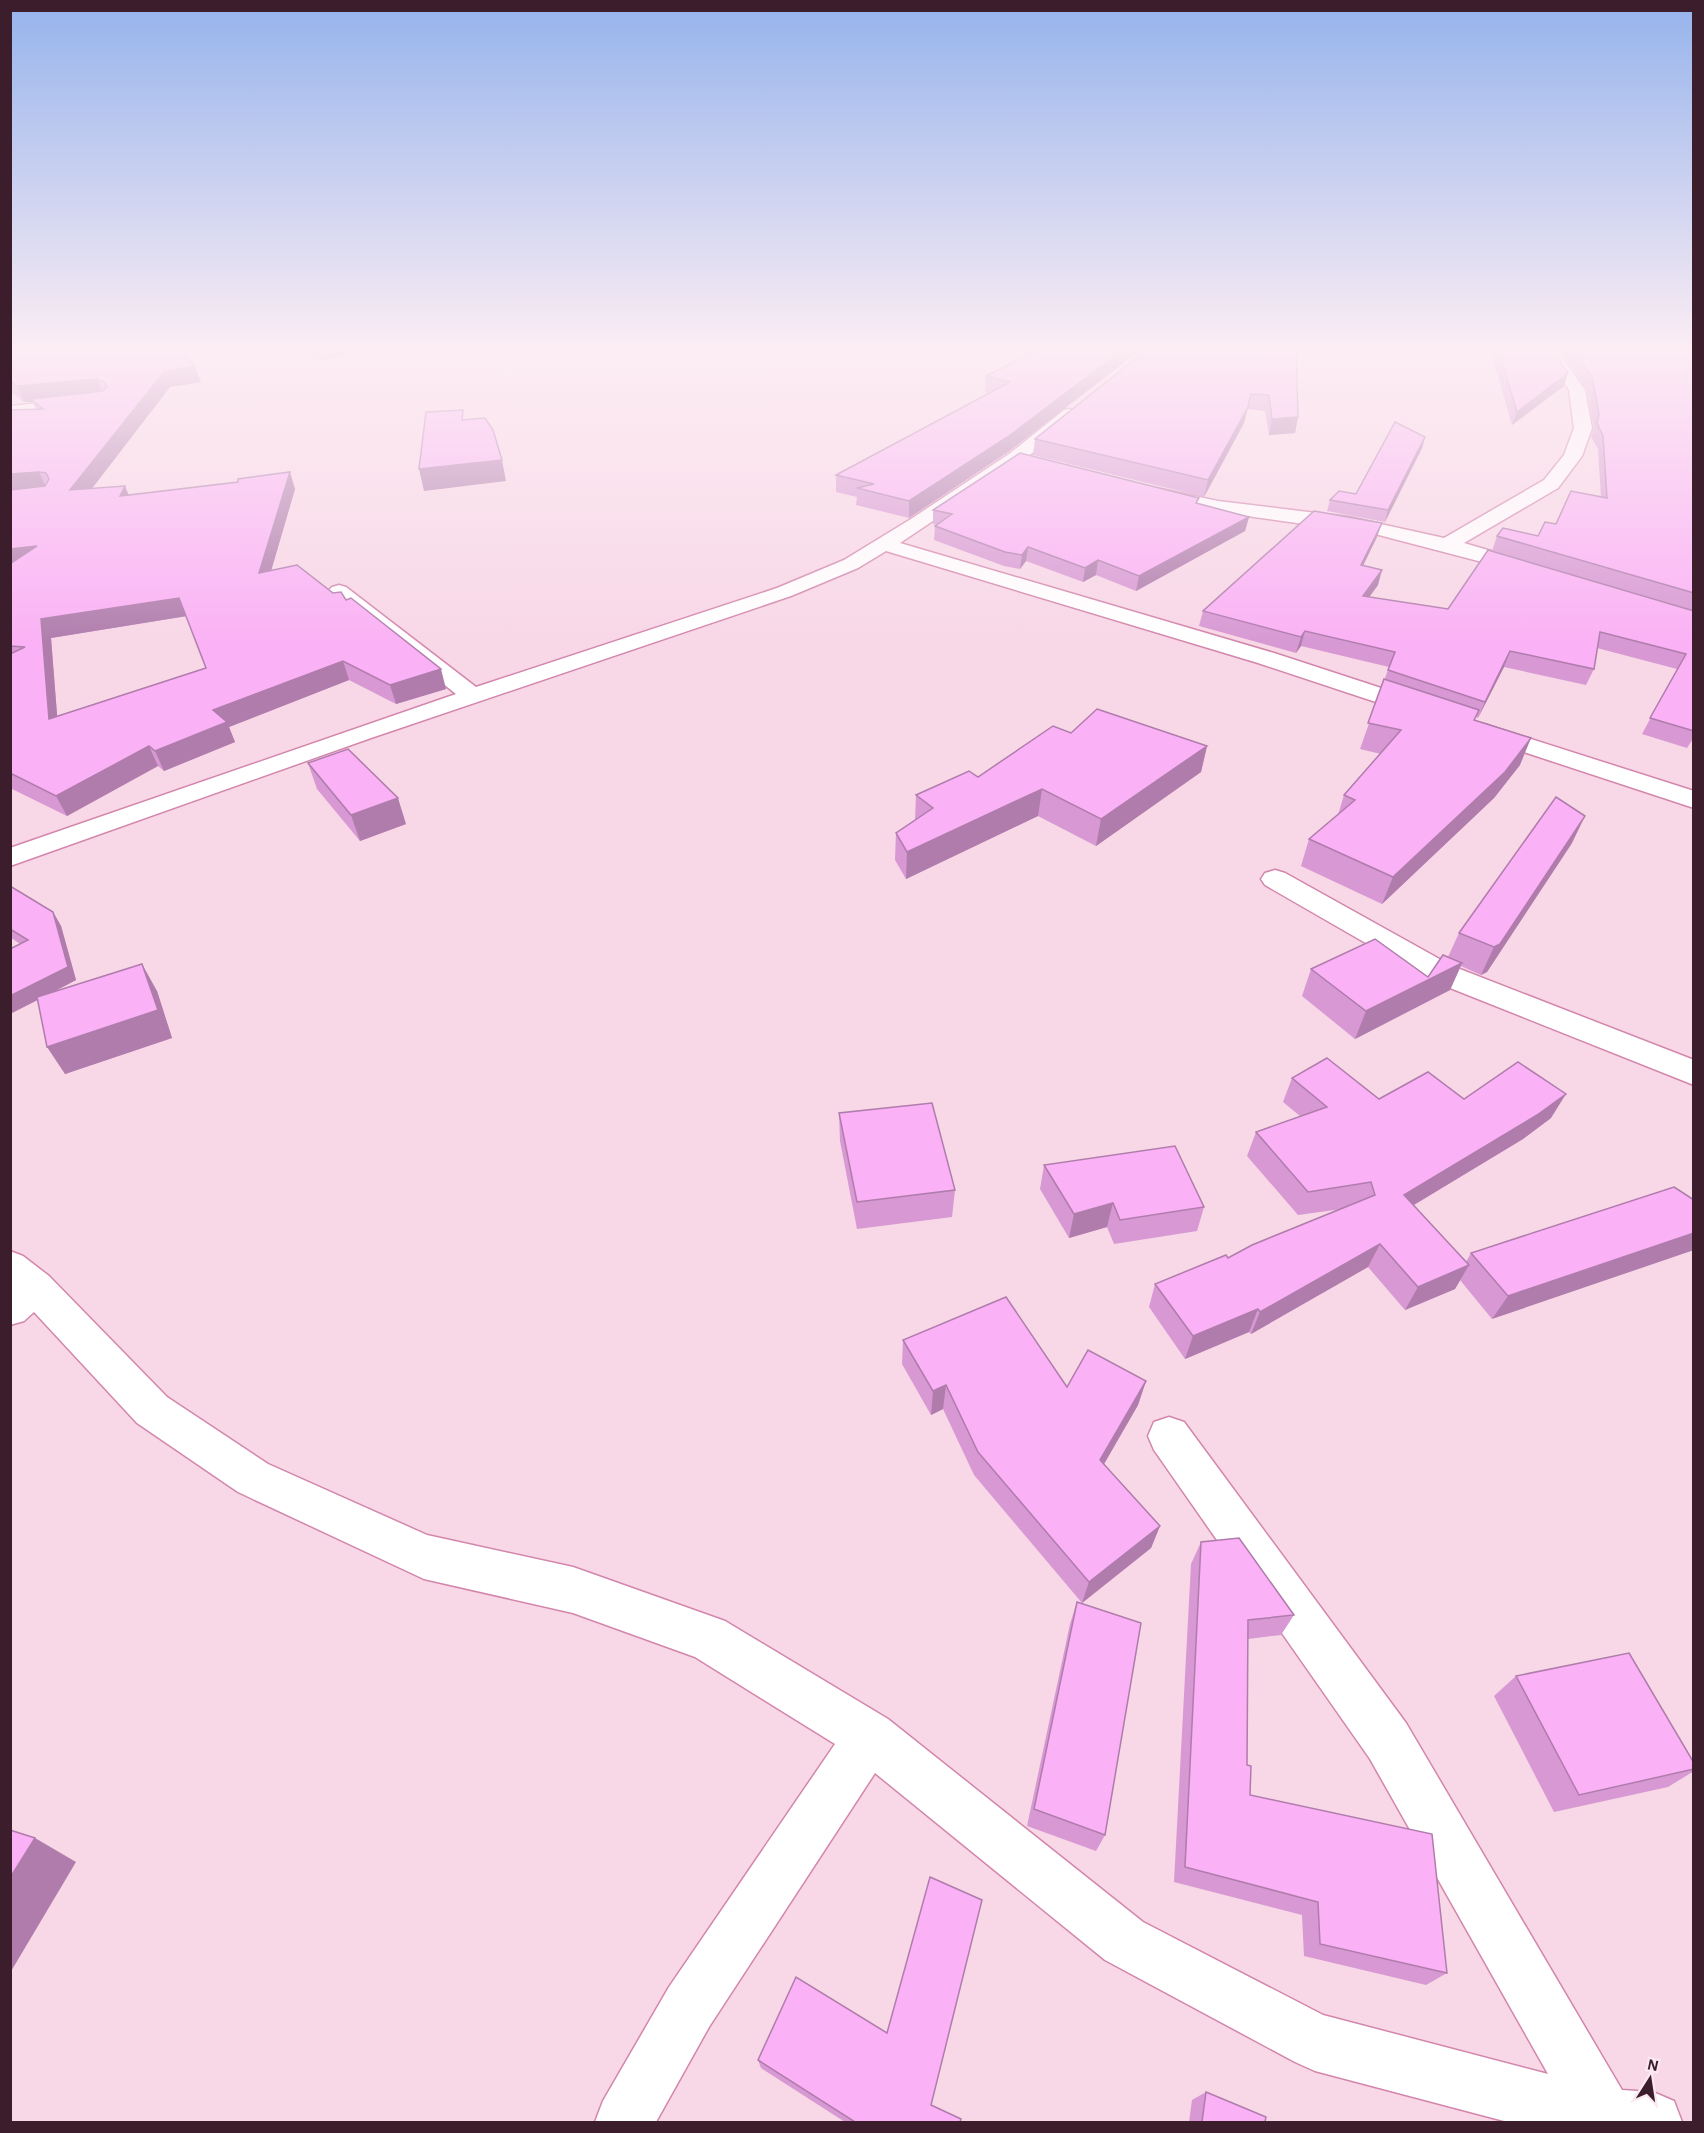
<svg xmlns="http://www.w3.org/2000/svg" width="1704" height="2133" viewBox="0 0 1704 2133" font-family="'Alegreya Sans',sans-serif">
  <rect width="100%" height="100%" fill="#f8d7e6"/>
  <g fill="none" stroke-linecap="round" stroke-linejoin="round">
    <g stroke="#d386ac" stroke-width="3">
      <g id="minor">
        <path d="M1540,348h15l30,42 7,38 -10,28 -24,32 -94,55 71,21 3,4 -3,4 -7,2 -153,-40 -157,-22 -69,-14 -2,-4 2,-4 7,-2 62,13 131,16 95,21 100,-58 20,-25 10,-27 -5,-38z"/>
        <path d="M80,399l6,2 2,3 -2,3 -76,9v-10z"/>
        <path d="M1070,409l8,5 -2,4 -55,44 -121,81 374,110 156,51 3,5 -3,5 -9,2 -9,-2 -154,-51 -372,-112 -28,17 -67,28 -420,142 -361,128v-18l446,-154 -124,-99 -4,-4 4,-4 7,-2 7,2 130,100 301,-99 67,-28 67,-41 98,-65 55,-44z"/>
        <path d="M1484,724l210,67v17l-219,-72 -3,-5 3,-5z"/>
        <path d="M1275,870l10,3 167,93 242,94v25l-264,-105 -165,-95 -4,-6 4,-6z"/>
        <path d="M10,1251l13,5 26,20 118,121 101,67 159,71 146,32 152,54 163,98 255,203 180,93 225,59 -178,-315 -216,-309 -6,-14 6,-14 15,-5 15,5 222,301 216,367 31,2 21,9 8,21h-174l-193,-51 -20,-9 -190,-102 -230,-187 -166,254 -53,95h-61l8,-21 66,-114 166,-243 -140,-87 -122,-44 -149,-34 -186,-87 -101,-69 -103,-111 -10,9 -14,4z"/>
      </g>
    </g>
    <use href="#minor" fill="#fff" fill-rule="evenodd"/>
  </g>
  <g fill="#d798d3" fill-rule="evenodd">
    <path d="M10,348l191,34 -31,5 -78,101 37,7 166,-6 -24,81 62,23 13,7 100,89 -50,15 -47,-24 -120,47 6,15 -71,29 -6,-5 -91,50 -57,-28v-378l26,-1 -4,-7h-8l-14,-11zM187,616l19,52 -149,48 -6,-78z"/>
    <path d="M298,348h64l-37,13 -24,-7z"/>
    <path d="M1042,348h101l-135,104 -99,66 -53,-13 1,-8 -21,-5v-17l154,-82 -5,-1 1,-16z"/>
    <path d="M1296,348l2,69 -3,16 -26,2 -4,-24 -17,-2 -4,14 -40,74 -171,-42 2,-16z"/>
    <path d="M1490,348h60l14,38 -52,39z"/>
    <path d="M1558,348h136v389l-7,11 -45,-14 35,-65 -80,-21 -3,21 -8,16 -82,-18 -26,51 -2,-1 -1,3 45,45 -26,33 -112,106 -81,-38 8,-27 29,-24 6,-20 37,-41 -21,-5 29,-82 -88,-21 -5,7 -97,-27 4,-15 174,-74 -14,28 15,20 -9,12 79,12 44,-58 5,-15h41l18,-12 45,-27 -3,-48 -7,-12 3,-9 -7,-38z"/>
    <path d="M1425,437l-3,11 -37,74 -58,-11 3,-11 26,-6z"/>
    <path d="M1198,504l51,13 -4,14 -109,60 -40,-16 -13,7 -57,-21 -6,8 -16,-3 -70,-26 1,-14 1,-1 -3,-1v-14z"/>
    <path d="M1071,733l136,13 -6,26 -105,74 -58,-30 -132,63 -11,-19 1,-27 19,-13 1,-25 62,-18z"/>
    <path d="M308,763l98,61 -46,17 -43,-52z"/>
    <path d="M1572,843l-85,129 -6,3 -20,-9 -11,24 -95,49 -53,-43 9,-27 117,8 20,-20 11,-24z"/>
    <path d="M10,886l43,26 8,14 15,54 -22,12 103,-1 15,47 -107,36 -27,-74 -28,14v-65l10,-5 -10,-7z"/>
    <path d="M1292,1078l87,21h85l87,19 -28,21 -109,66 52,57 5,-9 203,-66 -182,132 -32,-39 -5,9 -50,21 -37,-43 -117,67 -2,-2 -64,27 -36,-52 6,-23 73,-26 114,-49 -44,6 -51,-59 9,-24 44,-16 -17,-14z"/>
    <path d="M839,1113l116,77 -3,27 -95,12 -17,-88z"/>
    <path d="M1044,1165l160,42 -7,24 -83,13 -7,-17 -38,11 -29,-49z"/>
    <path d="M903,1340l164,47 79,-6 -8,24 -34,59 56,62 -9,22 -69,55 -108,-128 -31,-66 -12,6 -29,-51z"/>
    <path d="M1201,1542l93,73 -13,20 -33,4 -1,126 3,30 197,178 -21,12 -122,-29 -2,-41 -128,-33 17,-318z"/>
    <path d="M1077,1602l28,233 -9,16 -69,-25 43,-202z"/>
    <path d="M1516,1676l178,87v8l-26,16 -114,25 -60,-116z"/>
    <path d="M758,2060l173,45 29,17h-115l-84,-54z"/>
    <path d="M1206,2092l59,30h-76l3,-22z"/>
  </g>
  <g fill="#af7cac">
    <path d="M331,348h31l-37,13 -3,-10z"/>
    <path d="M1125,348h18l-135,104 -99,66v-17z"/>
    <path d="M195,366l6,16 -31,5 -93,121 -7,-18 94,-118z"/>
    <path d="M1568,373l-4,13 -52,39 5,-13z"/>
    <path d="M97,379l6,16 -72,4 1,3h-8l-7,-16z"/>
    <path d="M1251,394l-7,29 -40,74 4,-17z"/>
    <path d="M1298,417l-3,16 -26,2 3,-16z"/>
    <path d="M1425,437l-3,11 -37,74 3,-12z"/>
    <path d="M502,460l4,21 -82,10 -5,-22z"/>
    <path d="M39,472l8,17 -37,3v-18z"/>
    <path d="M290,472l5,17 -30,103 -6,-19z"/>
    <path d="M125,486l7,17 -12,-7z"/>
    <path d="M1249,517l-4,14 -109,60 3,-15z"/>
    <path d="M1382,523l-5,14 -21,43 5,-15z"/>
    <path d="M37,546l-27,23v-20z"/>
    <path d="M1028,547l-2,14 -6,8 2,-14z"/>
    <path d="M1098,560l-2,15 -13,7 2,-14z"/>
    <path d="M1382,570l-4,15 -19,26 4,-15z"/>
    <path d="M179,598l8,18 -136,22 8,101 -10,-20 -8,-100z"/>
    <path d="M1305,631l-4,15 -5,7 5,-16z"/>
    <path d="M1510,651l-6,16 -26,51 7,-16z"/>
    <path d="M343,661l6,19 -120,47 6,15 -71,29 -9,-20 58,-41z"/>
    <path d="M441,669l5,20 -50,15 -6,-19z"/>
    <path d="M1531,738l-11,27 -26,33 -112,106 11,-27z"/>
    <path d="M149,746l9,20 -91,50 -11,-20z"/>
    <path d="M1207,746l-6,26 -105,74 5,-27z"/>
    <path d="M1042,789l-4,27 -132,63 1,-27z"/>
    <path d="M398,798l8,26 -46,17 -9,-26z"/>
    <path d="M1585,816l-13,27 -85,129 -6,3 13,-28z"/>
    <path d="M53,912l8,14 15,54 -66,34v-18z"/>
    <path d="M1462,963l-12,27 -95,49 11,-28z"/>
    <path d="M142,964l15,27 15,47 -107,36 -18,-27z"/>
    <path d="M1566,1094l-15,24 -28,21 -131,79 12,-23z"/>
    <path d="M1113,1203l-6,24 -38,11 5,-24z"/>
    <path d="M1694,1233v17l-202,69 16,-23z"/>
    <path d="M1380,1244l-12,23 -117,67 9,-22z"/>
    <path d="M1469,1265l-14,24 -50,21 13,-23z"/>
    <path d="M1258,1309l-9,23 -64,27 8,-23z"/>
    <path d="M1146,1381l-8,24 -45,78 7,-23z"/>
    <path d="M946,1385l-3,24 -12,6 2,-24z"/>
    <path d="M1160,1526l-9,22 -69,55 7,-21z"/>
    <path d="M35,1838l41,24 -66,111v-95z"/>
  </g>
  <g fill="#fab1f5" stroke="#af7cac" stroke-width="1.5" fill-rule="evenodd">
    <path d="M10,348h169l16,18 -31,6 -94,118 55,-4 -5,10 118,-14v-3l52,-7 -31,101 38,-8 36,28 8,-1 5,8 5,-2 90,71 -51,16 -47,-24 -130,49 14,12 -72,29 -6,-5 -93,50 -46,-23v-119l15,-7 -15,-1v-82l27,-18 -27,3v-59l35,-4 4,-7 -3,-6 -7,-1 -29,2v-64l33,-1 -12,-10 72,-8 4,-4 -2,-5 -8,-3 -80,7 -7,-5zM179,598l27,70 -157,51 -8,-100z"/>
    <path d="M311,348h20l-9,3z"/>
    <path d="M1042,348h83l-116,88 -100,65 -52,-13 17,-4 -38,-9 174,-93 -24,-6z"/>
    <path d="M1149,348h147l2,69 -26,2 -3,-24 -18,-1 -3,13 -40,73 -173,-41z"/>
    <path d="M1498,348h52l18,25 -51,39z"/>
    <path d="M1571,348h123v245l-197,-57 6,-8 35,8 7,-14 11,2 15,-33 36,7 -4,-62 -6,-13 2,-9 -7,-37z"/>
    <path d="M463,410l-1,10 23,-2 8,12 9,30 -83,9 7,-57z"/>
    <path d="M1395,422l30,15 -37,73 -58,-10 9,-9 17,3z"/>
    <path d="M1020,453l179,45 -3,5 53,14 -110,59 -41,-16 -13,8 -57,-21 -6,8 -17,-3 -70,-26 17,-12 -19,-4z"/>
    <path d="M1314,511l68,12 -21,42 21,5 -19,26 85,13 40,-59 206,61v120l-44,-13 36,-64 -86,-22 -6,37 -84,-18 -25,51 -97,-32 7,-18 -90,-21 -4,6 -98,-26z"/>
    <path d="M1384,679l95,31 -5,10 57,18 -26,34 -112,105 -84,-38 46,-39 -11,-5 57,-65 -33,-7z"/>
    <path d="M1097,709l110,37 -106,73 -59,-30 -135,63 -11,-19 37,-25 -17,-13 53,-24 9,6 75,-51 18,7z"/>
    <path d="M348,749l50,49 -47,17 -43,-52z"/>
    <path d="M1556,797l29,19 -85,128 -6,3 -35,-14z"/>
    <path d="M10,886l43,26 15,55 -58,29v-47l18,-9 -18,-11z"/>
    <path d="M1375,939l53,38 15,-22 19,8 -96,48 -55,-42z"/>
    <path d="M142,964l16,46 -111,37 -10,-50z"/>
    <path d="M1327,1058l52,41 49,-27 36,27 54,-37 48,32 -29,21 -133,80 65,70 -51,22 -38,-43 -120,68 -2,-3 -65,27 -38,-52 71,-29 2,3 24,-13 123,-50 -4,-13 -63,10 -52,-60 71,-25 -35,-29z"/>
    <path d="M932,1103l23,87 -98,12 -18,-89z"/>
    <path d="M1175,1146l29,61 -84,13 -7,-17 -39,11 -30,-49z"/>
    <path d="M1674,1187l20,13v33l-186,63 -37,-43z"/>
    <path d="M1006,1297l61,90 21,-37 58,31 -46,79 60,66 -71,56 -111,-130 -32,-67 -13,6 -30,-51z"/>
    <path d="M1239,1538l55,77 -46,5 -1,145 4,1 -1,29 182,39 15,139 -127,-29 -2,-42 -133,-35 16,-325z"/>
    <path d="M1077,1602l64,21 -36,212 -71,-26z"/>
    <path d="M1629,1653l65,110v6l-115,26 -63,-119z"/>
    <path d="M10,1830l25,8 -25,40z"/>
    <path d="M930,1877l52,23 -51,205 30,14 -1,3h-105l-97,-62 38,-83 91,56z"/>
    <path d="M1206,2092l60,25 -1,5h-63z"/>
  </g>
  <linearGradient id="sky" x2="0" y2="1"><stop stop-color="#95b3ec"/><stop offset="0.54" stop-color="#fcedf4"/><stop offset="1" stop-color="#fcedf4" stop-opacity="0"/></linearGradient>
  <rect width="1704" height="646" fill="url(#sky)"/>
  <rect width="1704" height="2133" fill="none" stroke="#3b1d2c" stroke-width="24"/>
  <g transform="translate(1650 2079) rotate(12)" stroke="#fbe9f1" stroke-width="4.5" paint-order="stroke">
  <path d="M0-4.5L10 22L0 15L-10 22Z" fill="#3b1d2c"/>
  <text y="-9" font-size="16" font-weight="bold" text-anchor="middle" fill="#3b1d2c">N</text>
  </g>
</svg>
